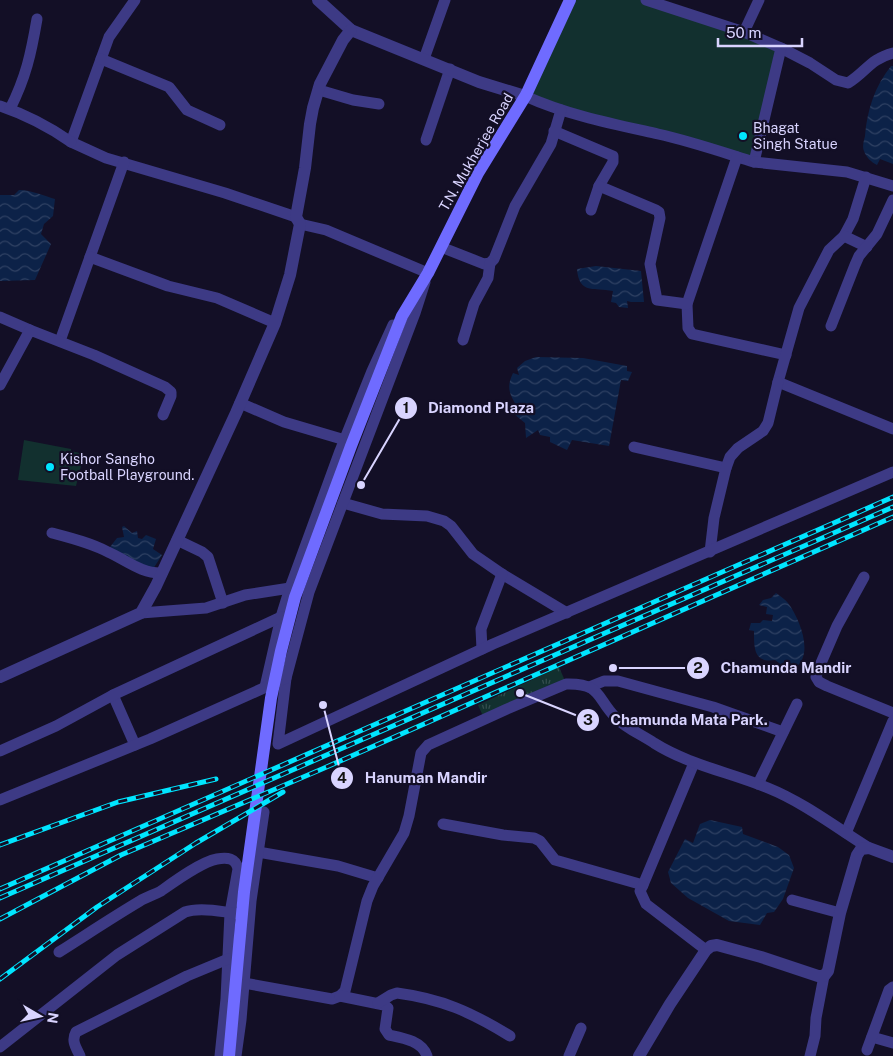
<svg xmlns="http://www.w3.org/2000/svg" width="893" height="1056" viewBox="0 0 893 1056" font-family="'Public Sans',sans-serif">
  <defs>
    <pattern id="park-tufts" width="24" height="20" patternUnits="userSpaceOnUse" patternTransform="scale(1.25)"><rect width="24" height="20" fill="#12302f"/><path d="M3 7l-1-3M5 7V3M7 7l1-3M15 17l-1-3M17 17v-4M19 17l1-3" fill="none" stroke="#344d4e"/></pattern>
    <pattern id="water-waves" width="16" height="10" patternUnits="userSpaceOnUse" patternTransform="scale(1.25)"><rect width="16" height="10" fill="#0c2248"/><path d="M0 5q4-4 8 0t8 0" fill="none" stroke="#2f4163"/></pattern>
  </defs>
  <rect width="100%" height="100%" fill="#130f26"/>
  <g fill="#12302f">
    <path d="M570,0h76l135,48 -27,114 -228,-67z"/>
    <path d="M24,440l47,9v2l13,3 -8,32 -58,-6z"/>
  </g>
  <path fill="url(#park-tufts)" d="M559,667l6,14 -82,35 -5,-11z"/>
  <g fill="url(#water-waves)">
    <path d="M891,66h2v98l-13,-5 -3,6c-6,-3 -11,-8 -13,-14 -2,-4 0,-11 1,-15 2,-26 10,-50 26,-70z"/>
    <path d="M19,190c8,-1 27,6 36,9l-2,17 -9,8 -3,10 10,10 -16,36 -35,1v-86h14z"/>
    <path d="M596,266l45,5 3,31h-13l-4,-1 1,7 -9,-1 -3,-4 -5,-1 2,-11c-19,-4 -34,4 -36,-22z"/>
    <path d="M536,357l47,1 44,8v5l5,1 -4,9 -7,-1 -12,66 -37,-6 -5,10 -17,-8v-5l-10,-2 -2,-5 -12,8 -1,-15 -11,-9 5,-3c-8,-16 -14,-21 -6,-38l6,2 -2,-7 8,-7z"/>
    <path d="M124,526l8,7 5,-2 1,7 4,1 4,-4 10,4 -3,10 9,6 -9,14 -5,1 -38,-23 7,-9 7,-1 -2,-10z"/>
    <path d="M776,593c4,3 9,6 12,10 14,19 30,62 -3,69l-2,-6 -8,-6c-21,3 -21,-11 -21,-29l-5,-1 2,-7h9l3,-3 9,1 1,-6 -7,-1 1,-7 -8,-2 4,-5 8,-2z"/>
    <path d="M710,820l32,7 1,7 35,13 11,8 5,13 -11,31 -9,13 -7,1 -7,12 -31,-4 -41,-23 -17,-15 -3,-11 17,-33 8,4 7,-19z"/>
  </g>
  <g fill="none" stroke-linecap="round" stroke-linejoin="round">
    <g stroke="#3d3a85" stroke-width="11">
      <path d="M135,0l-26,37 -38,105 35,16 119,35 71,24"/>
      <path d="M646,0l98,32 15,-32"/>
      <path d="M781,48l29,15 26,17 12,3c18,-11 22,-24 45,-30"/>
      <path d="M101,59l68,28 18,23 33,15"/>
      <path d="M424,59l21,-59"/>
      <path d="M319,90l34,10 26,4"/>
      <path d="M525,96c42,19 88,28 133,38 32,7 64,18 96,28l27,-114 -37,-16"/>
      <path d="M0,106c27,9 48,20 71,36"/>
      <path d="M10,109c16,-32 21,-55 27,-90"/>
      <path d="M554,131l59,25v6l-14,24 -8,24"/>
      <path d="M426,140l24,-71"/>
      <path d="M737,157l-50,147 1,24 4,6 94,21"/>
      <path d="M754,162l93,10 46,14"/>
      <path d="M866,177l-13,42 -9,17 -15,14 -30,58 -21,74 115,47"/>
      <path d="M599,186l57,24 3,2 1,6 -10,46 7,36 30,4"/>
      <path d="M300,224l26,6 102,43"/>
      <path d="M844,236l23,11"/>
      <path d="M441,247l43,17 6,-1 4,-4 21,-53 36,-62 10,-34"/>
      <path d="M90,257l34,-95"/>
      <path d="M0,317l30,13"/>
      <path d="M831,326l24,-61 4,-9 18,-22 16,-34"/>
      <path d="M463,340l11,-36 14,-26 2,-15"/>
      <path d="M60,341l30,-84 78,29 49,12 58,25"/>
      <path d="M0,385l30,-55 64,25 71,32 6,5v4l-8,19"/>
      <path d="M240,403l44,19 61,18"/>
      <path d="M634,447l92,21"/>
      <path d="M343,503l39,11 45,2 17,5 7,5 22,28 29,20 65,39"/>
      <path d="M52,533c19,5 39,10 56,19 18,8 34,22 54,21"/>
      <path d="M177,540l25,12 6,5 15,46"/>
      <path d="M710,552l4,-34 12,-50 4,-11 8,-9 25,-17 5,-8 10,-41"/>
      <path d="M864,577l-27,49 -19,44 -2,7 3,5 8,4 66,27"/>
      <path d="M141,613l65,-5 39,-13 45,-7"/>
      <path d="M482,649l-1,-20 21,-55"/>
      <path d="M286,678l-8,66 215,-100 400,-172"/>
      <path d="M265,687l16,-70 9,-29 50,-137 32,-80 21,-46"/>
      <path d="M589,687l15,-6h14l95,26 70,25"/>
      <path d="M113,695l22,50"/>
      <path d="M0,751l56,-25 57,-31 168,-78"/>
      <path d="M758,784l39,-80"/>
      <path d="M0,800l150,-61 136,-61 23,-86 106,-279 10,-31"/>
      <path d="M443,824l60,11 31,3 6,3 15,19 88,25 51,-122"/>
      <path d="M846,833l47,-112"/>
      <path d="M258,852l80,14 40,12"/>
      <path d="M643,885l-3,6 6,13 60,46"/>
      <path d="M792,900l48,13"/>
      <path d="M59,952c27,-17 54,-35 81,-51 6,-4 14,-6 21,-10 14,-10 40,-29 56,-32 10,-2 19,-1 21,10l-8,44 -4,86 -6,57"/>
      <path d="M244,983l88,16 8,-3 5,-5 22,-90 6,-15 31,-53 5,-17 12,-63 7,-8 79,-36 59,-25c36,-1 30,14 50,34 10,10 26,17 38,25 35,22 75,29 114,45 35,14 69,40 101,60"/>
      <path d="M340,996l44,9 4,3 -3,21 4,6c14,3 33,6 38,21"/>
      <path d="M378,1003l13,-8 6,-2c45,6 74,19 113,43"/>
      <path d="M872,1037l21,6"/>
      <path d="M0,1047l117,-92 68,-43c16,-6 47,1 64,4"/>
      <path d="M867,1050l22,-60 4,-3"/>
      <path d="M80,1056c-4,-9 -9,-15 -4,-24l111,-56 41,-17"/>
      <path d="M236,1056l5,-36 10,-119 13,-89"/>
      <path d="M569,1056l12,-28"/>
      <path d="M810,1056l5,-20 1,-18 8,-42"/>
    </g>
    <g stroke="#3d3a85" stroke-width="12">
      <path d="M318,0l33,30 128,52 46,14"/>
      <path d="M0,677l141,-64 15,-27 80,-173 39,-90 15,-48 10,-51 -4,-7 9,-49 5,-44 3,-16 7,-24 23,-44 8,-10"/>
      <path d="M639,1056l31,-52 36,-54 5,-4 6,-1 44,12 57,19h6l4,-5 12,-58 17,-58 4,-6 8,-1 24,9"/>
    </g>
    <path stroke="#6f6bff" stroke-width="12" d="M229,1056l15,-164 27,-194 10,-47 14,-54 56,-151 51,-130 26,-43 50,-100 48,-78 44,-95"/>
    <g stroke="#00e5ff" stroke-width="5">
      <g id="rail">
        <path d="M0,845l118,-43 98,-23"/>
        <path d="M0,889l893,-392"/>
        <path d="M0,898l893,-391"/>
        <path d="M0,919l121,-64 201,-86 571,-252"/>
        <path d="M0,979l97,-72 99,-64 87,-51"/>
      </g>
    </g>
    <use href="#rail" stroke="#130f26" stroke-width="3" stroke-dasharray="9" stroke-linecap="butt"/>
  </g>
  <g fill="#00e5ff" stroke="#130f26" stroke-width="2">
    <circle cx="743" cy="136" r="5"/>
    <circle cx="50" cy="467" r="5"/>
  </g>
  <g text-anchor="middle" dominant-baseline="central" stroke-width="4.5" stroke-linejoin="round" paint-order="stroke">
    <g font-size="14" fill="#d9d4ff" stroke="#130f26" text-anchor="start">
      <text x="753" y="128">Bhagat<tspan x="753" dy="16">Singh Statue</tspan></text>
      <text x="60" y="459">Kishor Sangho<tspan x="60" dy="16">Football Playground.</tspan></text>
    </g>
    <g font-size="14" fill="#d9d4ff" stroke="#130f26">
      <text transform="translate(476 152) rotate(-60)">T.N. Mukherjee Road</text>
    </g>
  </g>
  <path fill="none" stroke="#d9d4ff" stroke-width="2" d="M361 485L406 408M613 668L698 668M520 693L588 720M323 705L342 778"/>
  <g fill="#d9d4ff" stroke="#130f26" stroke-width="2">
    <circle cx="361" cy="485" r="5"/>
    <circle cx="613" cy="668" r="5"/>
    <circle cx="520" cy="693" r="5"/>
    <circle cx="323" cy="705" r="5"/>
    <circle cx="406" cy="408" r="12"/>
    <circle cx="698" cy="668" r="12"/>
    <circle cx="588" cy="720" r="12"/>
    <circle cx="342" cy="778" r="12"/>
  </g>
  <g font-size="15" text-anchor="middle" font-weight="bold" fill="#111">
    <text x="406" y="413">1</text>
    <text x="698" y="673">2</text>
    <text x="588" y="725">3</text>
    <text x="342" y="783">4</text>
  </g>
  <g font-size="15" text-anchor="middle" font-weight="bold" fill="#d9d4ff" stroke="#130f26" stroke-width="4.5" stroke-linejoin="round" paint-order="stroke">
    <text x="481" y="413">Diamond Plaza</text>
    <text x="786" y="673">Chamunda Mandir</text>
    <text x="689" y="725">Chamunda Mata Park.</text>
    <text x="426" y="783">Hanuman Mandir</text>
  </g>
  <g transform="translate(40 1016) rotate(99)" stroke="#130f26" stroke-width="4" paint-order="stroke">
  <path d="M0-4L9 19L0 12L-9 19Z" fill="#d9d4ff"/>
  <text y="-8" font-size="14" font-weight="bold" text-anchor="middle" fill="#d9d4ff">N</text>
  </g>
  <path d="M718 38v8h84v-8" fill="none" stroke="#d9d4ff" stroke-width="2.5"/>
  <text x="726" y="38" font-size="15" fill="#d9d4ff" stroke="#130f26" stroke-width="4" paint-order="stroke">50 m</text>
</svg>
